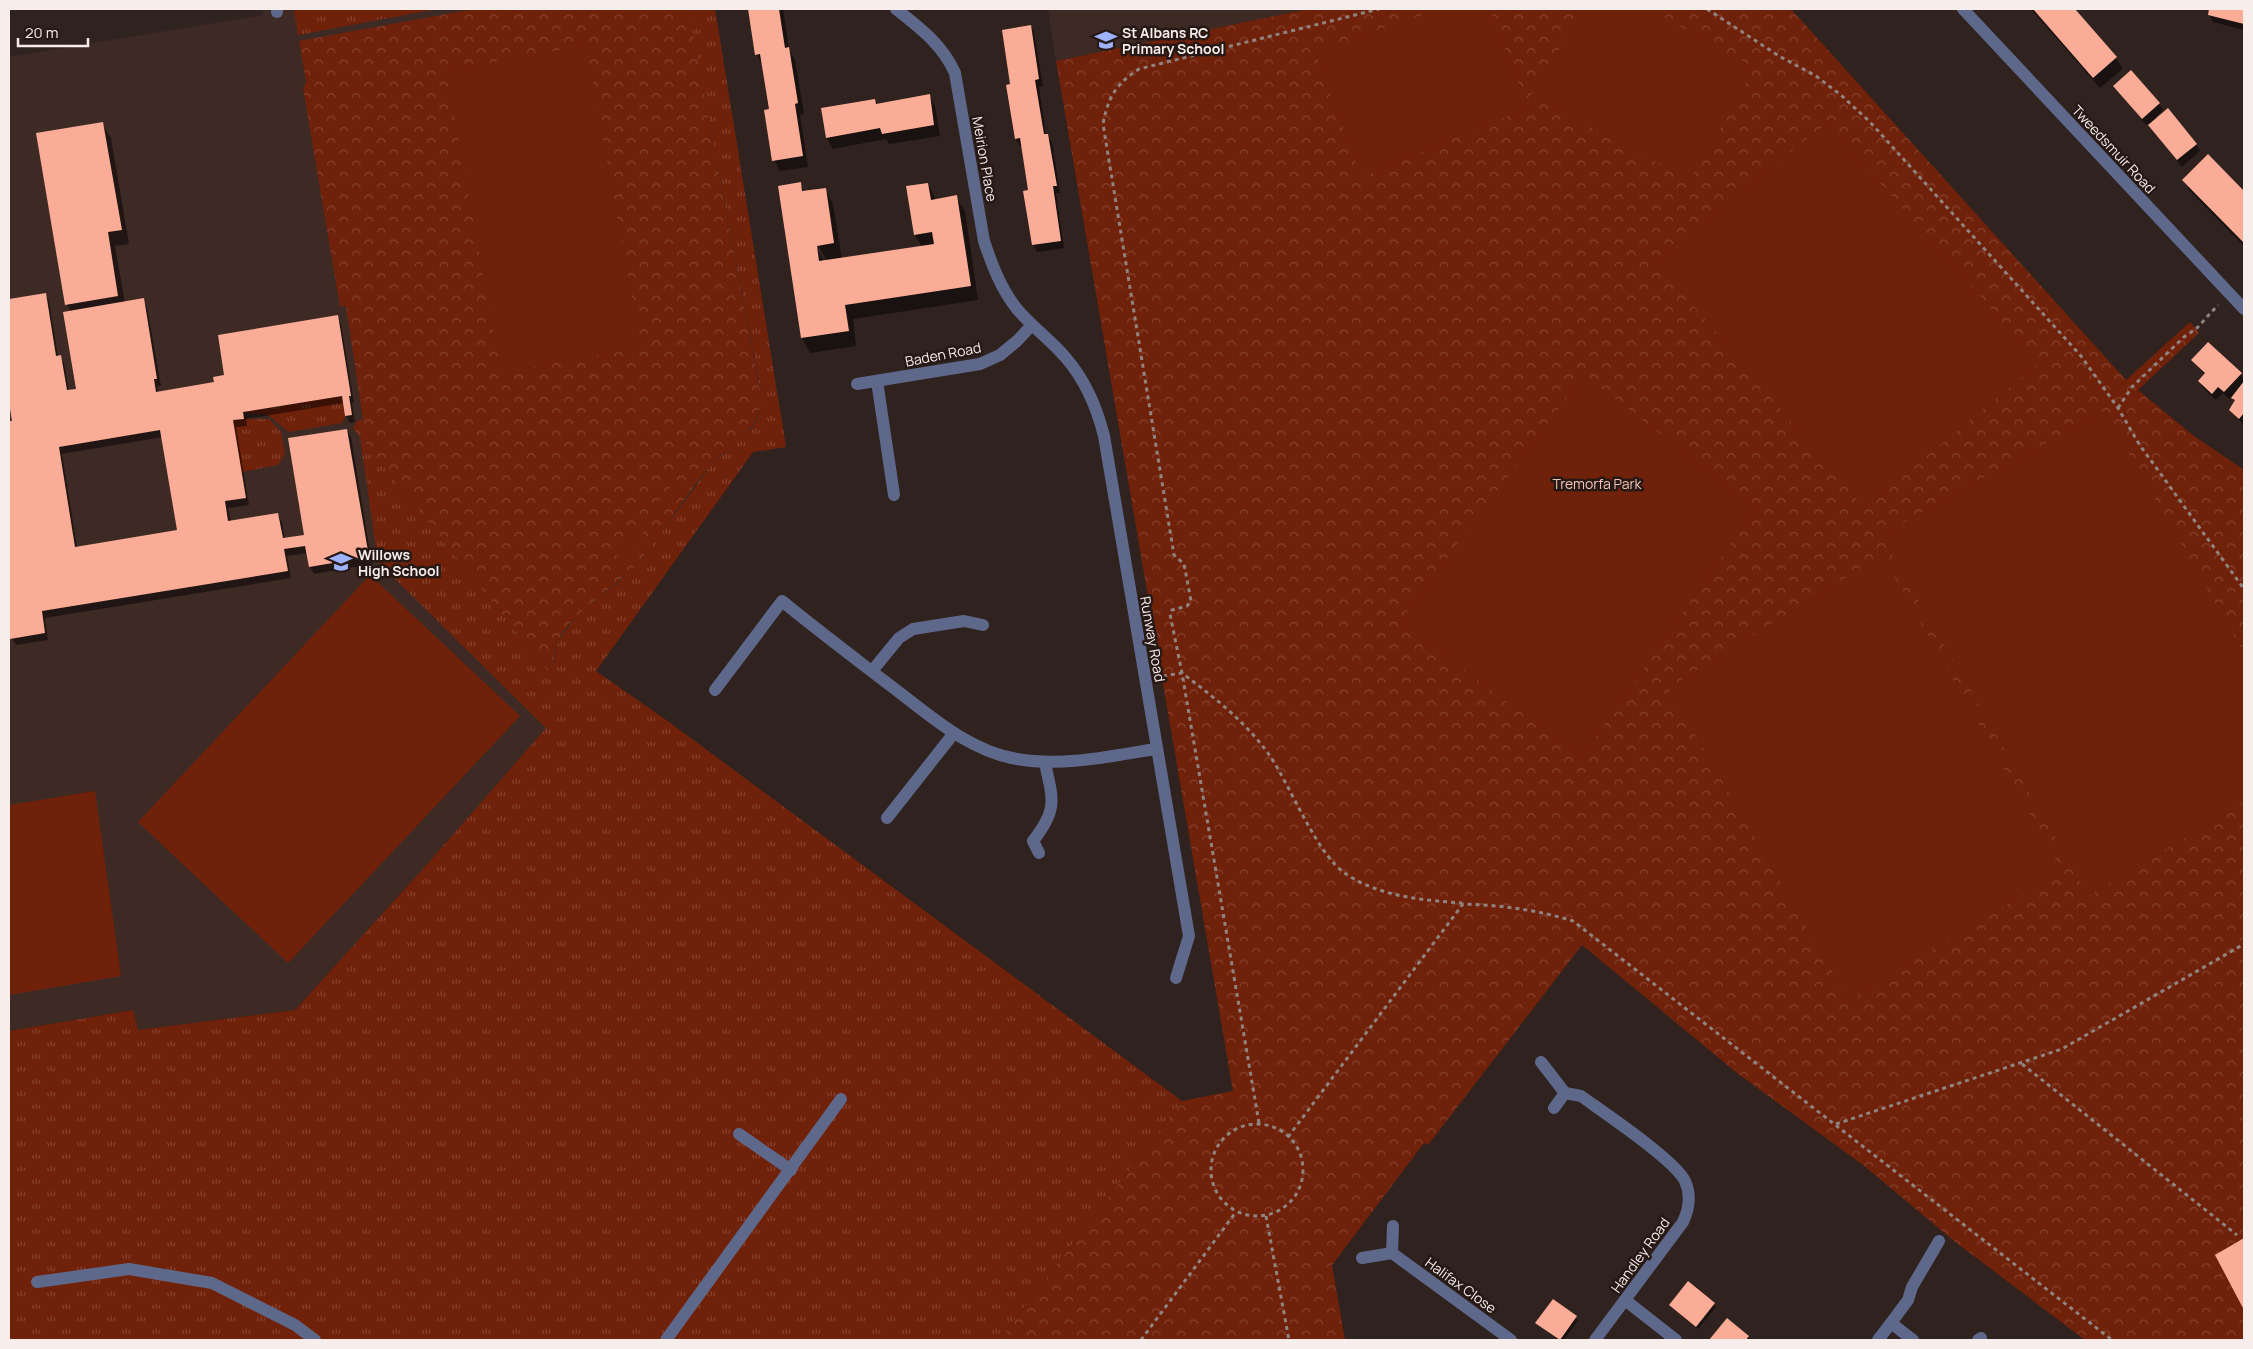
<svg xmlns="http://www.w3.org/2000/svg" width="2253" height="1349" viewBox="0 0 2253 1349" font-family="Manrope,sans-serif">
  <defs>
    <pattern id="grass-tufts" width="24" height="20" patternUnits="userSpaceOnUse" patternTransform="scale(1.25)"><rect width="24" height="20" fill="#70210a"/><path d="M3 7l-1-3M5 7V3M7 7l1-3M15 17l-1-3M17 17v-4M19 17l1-3" fill="none" stroke="#85422e"/></pattern>
    <pattern id="forest-crowns" width="20" height="18" patternUnits="userSpaceOnUse" patternTransform="scale(1.25)"><rect width="20" height="18" fill="#70210a"/><path d="M2 6a3 3 0 1 1 6 0M12 15a3 3 0 1 1 6 0" fill="none" stroke="#85422e"/></pattern>
  </defs>
  <rect width="100%" height="100%" fill="#30221f"/>
  <g fill="#3e2a24">
    <path d="M262,9h453l71,438 -33,5 -157,219 -166,190 -135,149 -157,20 -5,-20 -124,21v-974l254,-42z"/>
    <path d="M1048,9h261l-253,52z"/>
  </g>
  <g fill="url(#grass-tufts)">
    <path d="M301,9h136l-139,26 -4,-25z"/>
    <path d="M688,9h27l71,438 -33,5 -157,219 73,51 513,379 -183,239h-990v-309l124,-21 5,20 157,-20 135,-149 116,-133 -168,-166 -18,-125 191,238 7,-34 20,-27 41,-32 24,-24 69,-94 40,-36 6,-11 3,-21 -1,-9z"/>
    <path d="M342,396l3,20 -3,7 -53,9 -21,-17 -25,-3z"/>
    <path d="M244,419h25l12,13 4,22 -7,11 -37,7 -8,-52z"/>
  </g>
  <g fill="url(#forest-crowns)">
    <path d="M474,9h214l73,387c-1,37 -27,44 -49,68 -26,28 -44,63 -68,92 -22,29 -73,55 -86,85 -4,10 -5,24 -7,34l-198,-247 4,-7 6,-2 -17,-113 -6,1 -37,-219 3,-6 -7,-41z"/>
    <path d="M1309,9h482l335,371 64,-58 9,11 -61,57 56,46 50,34v870h-159l-131,-99 -91,-76 -126,-92 -155,-128 -154,200 -4,-2 -92,122 13,75h-346l183,-239 51,-10 -177,-1030z"/>
  </g>
  <g fill="#70210a">
    <path d="M1440,9h50l38,99 -167,69 -46,-125z"/>
    <path d="M1584,9h64l107,59 -65,112 -159,-85z"/>
    <path d="M586,45l55,302 -140,26 -55,-302z"/>
    <path d="M1827,123l212,240 -175,145 -209,-248z"/>
    <path d="M1584,375l172,133 -175,250 -181,-137z"/>
    <path d="M2104,411l140,242v149l-155,94 -208,-361z"/>
    <path d="M676,479l5,4 -42,55 2,1 -17,24 -8,-6z"/>
    <path d="M1882,555l180,316 -213,129 -181,-312z"/>
    <path d="M370,575l150,141 -232,247 -150,-141z"/>
    <path d="M95,791l26,185 -112,19v-190z"/>
  </g>
  <g fill="#0007" fill-rule="evenodd">
    <path d="M749,9h34l6,41 6,10 9,54 -4,1 8,52 -28,4 -6,-11 -4,-50 -7,-44 -6,-11z"/>
    <path d="M2031,9h43l42,49 7,11 -23,19z"/>
    <path d="M2211,9h33v21l-31,-8 -4,-7z"/>
    <path d="M1030,26l4,7 9,53 -4,1 7,48 6,7 8,51h-4l8,55 -27,4 -4,-7 -4,-54 -7,-46 -2,1 -4,-7 -4,-54z"/>
    <path d="M2115,86l44,18 4,6 -7,7 40,27 4,7 -18,16 -34,-44 -2,2z"/>
    <path d="M929,95l6,11 5,30 -51,8 -3,-5 -53,10 -6,-11 47,-38 3,5z"/>
    <path d="M102,124l9,14 18,106 -14,2 10,57 18,-3 4,7 14,79h-4l1,7 57,-10 122,-67 4,8 13,79h-2l3,19 -5,1 -4,-7 -2,-13 -98,16 1,7 -11,1 13,78 -21,3 3,14 47,-7 4,7 3,17 20,-3 42,-106 4,7 21,127 -58,10 -4,-7 -2,-14 -21,3 4,22 -246,40 3,22 -32,5 -4,-7 -3,-18v-170h2l-2,-28h4l-4,-27v-95l36,-6 4,7 9,56 2,-1 4,7 5,28 9,-1 -7,-78 -4,-7 -29,-171zM163,437l15,94 -101,16 -15,-93z"/>
    <path d="M2208,156l36,37v53l-54,-55 -6,-11z"/>
    <path d="M800,184l5,8 20,-3 8,15 9,55 80,-12 -7,-12 -7,-48 20,-3 8,16 20,-3 9,14 13,89 -125,19 3,27 -46,7 -8,-15 -23,-151zM815,240l12,21h-3l-12,-20z"/>
    <path d="M2193,360l48,14 3,6v45l-14,-15 5,-8 -2,-4 4,-5 -2,-1 -6,7 -6,-6 -7,7 -13,-12 -4,-7 6,-6z"/>
    <path d="M2244,1240v68l-28,-53z"/>
    <path d="M1688,1283l28,24 -18,22 -28,-24z"/>
    <path d="M1553,1300l25,20 -14,20h-6l-21,-17z"/>
    <path d="M1727,1319l21,17 2,4h-39z"/>
  </g>
  <g fill="#fbac96" fill-rule="evenodd">
    <path d="M748,9h31l6,39 4,-1 9,56 -3,1 8,52 -31,5 -8,-51 5,-1 -9,-55 -5,1z"/>
    <path d="M2033,9h42l42,48 -24,21z"/>
    <path d="M2209,9h35v15l-36,-9z"/>
    <path d="M1031,25l8,54 -4,1 9,54h4l9,52h-4l8,55 -29,4 -9,-54 5,-1 -8,-52 -5,1 -9,-54 4,-1 -8,-54z"/>
    <path d="M2131,70l29,33 -18,16 -29,-33z"/>
    <path d="M930,94l4,31 -52,9 -2,-6 -54,10 -5,-30 54,-9 1,5z"/>
    <path d="M2168,108l29,36 -20,16 -29,-35z"/>
    <path d="M103,122l19,108 -14,2 10,64 -53,9 -29,-172z"/>
    <path d="M2208,154l36,37v52l-62,-63z"/>
    <path d="M801,182l1,9 24,-3 8,55 -17,3 2,15 115,-17 -2,-12 -18,3 -8,-49 22,-3 3,17 26,-5 14,91 -126,19 4,26 -48,7 -23,-152z"/>
    <path d="M46,293l10,63 5,-1 6,35 9,-1 -13,-77 81,-14 13,81h-3l2,13 58,-10 -1,-5 11,-2 -6,-40 120,-20 13,81h-2l3,19 -7,1 -3,-20 -99,16 1,7 -11,1 13,78 -21,3 3,20 50,-8 5,25 21,-3 -16,-97 59,-9 22,128 -60,10 -4,-21 -21,3 4,22 -246,40 3,22 -35,6 -1,-11v-207h3l-3,-18v-104zM160,430l17,100 -102,17 -16,-100z"/>
    <path d="M2208,342l34,31 -18,19 -6,-5 -6,7 -14,-13 7,-8 -14,-13z"/>
    <path d="M2244,381v32l-5,6 -10,-9 6,-10 -4,-2z"/>
    <path d="M2244,1238v72l-29,-55z"/>
    <path d="M1688,1281l27,22 -19,24 -27,-22z"/>
    <path d="M1553,1299l24,17 -17,24 -25,-17z"/>
    <path d="M1727,1318l22,18 -3,4h-37z"/>
  </g>
  <g fill="none" stroke-linecap="round" stroke-linejoin="round">
    <g stroke="#908481" stroke-width="3" stroke-dasharray="4 4" stroke-linecap="butt">
      <path d="M1707,9l72,47 37,20 26,20 28,26 211,234 37,52 21,36 105,145"/>
      <path d="M2118,408l14,-21 52,-50 12,-8 22,-24"/>
      <path d="M1163,676l19,-3c33,25 64,49 88,83 21,31 47,99 76,118 35,23 76,26 116,29"/>
      <path d="M2022,1064l215,171"/>
      <path d="M1259,1123l-77,-450 -12,-59 2,-4 15,-4 4,-5 -7,-37 -10,-9 -71,-431c5,-27 13,-40 36,-55l240,-60"/>
      <circle cx="1257" cy="1170" r="46"/>
      <path d="M1836,1124l226,-75 182,-105"/>
      <path d="M1288,1137l175,-233c37,1 75,6 110,17l539,419"/>
      <path d="M1266,1216l23,124"/>
      <path d="M1141,1340l95,-128"/>
    </g>
    <g stroke="#5e688a" stroke-width="12">
      <path d="M277,9v3"/>
      <path d="M896,9c24,19 46,35 59,64l29,168c8,24 17,48 33,68 15,18 34,31 49,49 19,22 31,50 38,78l85,500 -13,42"/>
      <path d="M1963,9l281,300"/>
      <path d="M877,381l17,114"/>
      <path d="M857,384l123,-20 20,-9 17,-14 15,-16"/>
      <path d="M872,671l27,-33 14,-9 51,-8 19,4"/>
      <path d="M715,690l67,-89c34,28 70,55 105,82 39,29 80,68 130,76 47,8 93,-3 139,-10"/>
      <path d="M887,818l67,-85"/>
      <path d="M1039,853l-6,-12c25,-32 20,-41 12,-78"/>
      <path d="M1541,1062l24,31"/>
      <path d="M1565,1093l16,3c22,16 94,64 104,85 6,13 4,28 -2,41l-88,118"/>
      <path d="M1554,1108l11,-15"/>
      <path d="M739,1134l52,36"/>
      <path d="M1392,1253l119,87"/>
      <path d="M1392,1253l1,-27"/>
      <path d="M1362,1258l30,-5"/>
      <path d="M37,1282l92,-13 83,14 83,42 20,15"/>
      <path d="M1625,1300l51,40"/>
      <path d="M1891,1323l17,-23 4,-13 27,-46"/>
      <path d="M666,1340l175,-241"/>
      <path d="M1878,1340l13,-17 22,17"/>
      <path d="M1978,1340l3,-2"/>
    </g>
  </g>
  <defs>
    <g id="school-bare" transform="scale(1.725)"><path d="M0-5L7-2L0 1L-7-2ZM-4 1L0 2.5L4 1V4Q0 6-4 4Z" fill="#9fb3fd" stroke="#261915" stroke-width="2.5" paint-order="stroke"/></g>
  </defs>
  <g fill-rule="evenodd">
    <use href="#school-bare" x="1106" y="40"/>
    <use href="#school-bare" x="341" y="562"/>
  </g>
  <g text-anchor="middle" dominant-baseline="central" stroke-width="5" stroke-linejoin="round" paint-order="stroke">
    <g font-size="14" font-weight="bold" fill="#f7edea" stroke="#261915" text-anchor="start">
      <text x="1122" y="32">St Albans RC<tspan x="1122" dy="16">Primary School</tspan></text>
      <text x="358" y="554">Willows<tspan x="358" dy="16">High School</tspan></text>
    </g>
    <g font-size="14" fill="#f7edea" stroke="#261915">
      <text transform="translate(2114 149) rotate(47)">Tweedsmuir Road</text>
      <text transform="translate(985 159) rotate(80)">Meirion Place</text>
      <text transform="translate(943 354) rotate(-11)">Baden Road</text>
      <text transform="translate(1153 639) rotate(80)">Runway Road</text>
      <text transform="translate(1640 1255) rotate(-54)">Handley Road</text>
      <text transform="translate(1461 1285) rotate(36)">Halifax Close</text>
    </g>
    <g font-size="14" fill="#f5c3b5" stroke="#261915">
      <text x="1597" y="483">Tremorfa Park</text>
    </g>
  </g>
  <rect width="2253" height="1349" fill="none" stroke="#f7edea" stroke-width="20"/>
  <path d="M18 38v8h70v-8" fill="none" stroke="#f7edea" stroke-width="2.5"/>
  <text x="25" y="38" font-size="15" fill="#f7edea" stroke="#261915" stroke-width="4" paint-order="stroke">20 m</text>
</svg>
